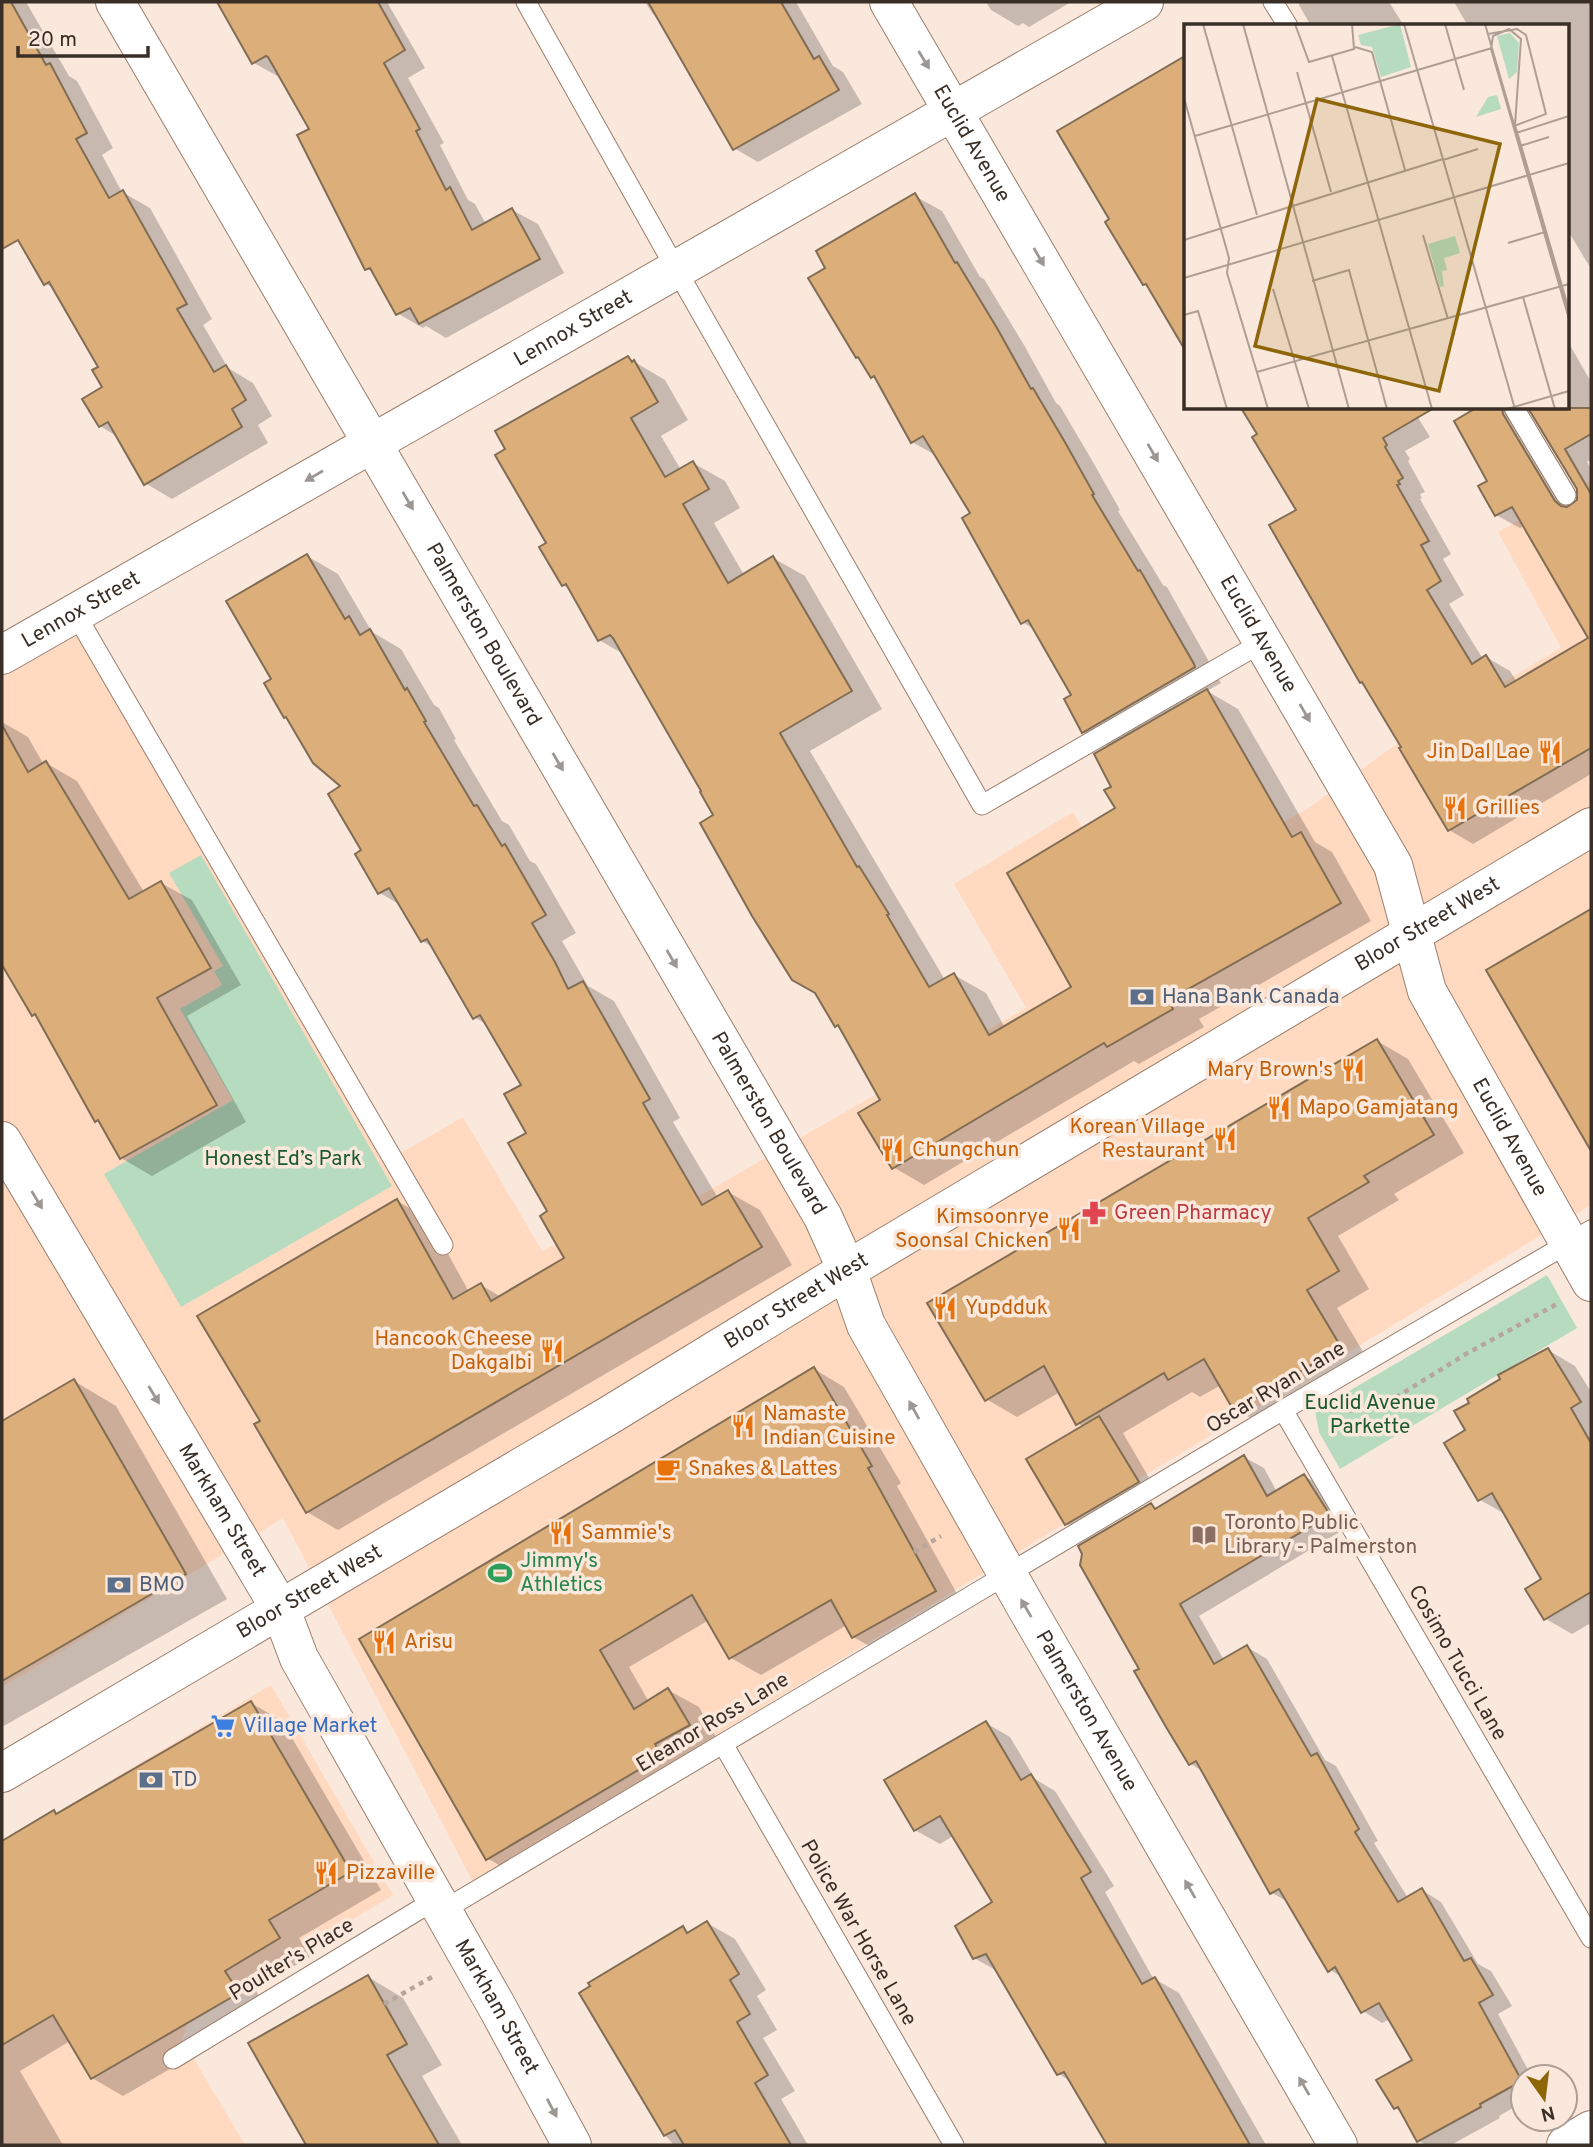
<svg xmlns="http://www.w3.org/2000/svg" width="1593" height="2147" viewBox="0 0 1593 2147" font-family="Overpass,sans-serif">
  <rect width="100%" height="100%" fill="#fbe8dc"/>
  <g fill="#ffd9c0">
    <path d="M1591,480v725l-1118,677 -190,-364 -281,169v-1032l73,-42 317,545 71,-41 79,134 47,-22 13,23 424,-244 -72,-124 119,-72 58,98 179,-103 78,-57 173,-102 -63,-116z"/>
    <path d="M271,1685l122,210 -204,124 -7,20 63,106h-243v-300z"/>
  </g>
  <g fill="#b7dbbf">
    <path d="M201,855l191,331 -211,121 -77,-133 129,-74 -53,-91 42,-24 -8,-14 9,-5 -54,-93z"/>
    <path d="M1547,1275l30,53 -237,141 -21,-37 -4,-21z"/>
  </g>
  <g fill="#0003" fill-rule="evenodd">
    <path d="M2,2h24l43,74 8,5 36,67 -11,7 20,37 28,16 62,111 -9,6 25,43 25,15 19,33 -14,9 10,18 -96,56 -27,-16 -27,-46 -18,-11 4,-38 -4,-21 -45,-78 -9,-5 -44,-76z"/>
    <path d="M218,2h169l38,66 -17,10 36,65 -4,2 28,55 7,4 11,20 26,-14 26,14 26,49 -118,65 -20,-12 -3,2 -26,-15 -21,-39 -9,-5 -56,-140 -30,-53 -2,1 -25,-14z"/>
    <path d="M645,2h151l37,64 10,6 19,32 -104,58 -24,-14 -76,-131 -5,-3z"/>
    <path d="M986,2h85l-42,25 -6,-4 -5,3 -27,-16z"/>
    <path d="M1300,2h89l15,24h-93l-12,-21z"/>
    <path d="M1454,2h137v267l-24,-40v-203h-99z"/>
    <path d="M1185,61v272l-12,-8z"/>
    <path d="M915,196l27,15 38,66 4,2 40,66 32,58 4,3 33,56 27,48 -2,1 45,74 4,2 54,96 -14,8 31,18 77,133 17,10 39,69 -172,98 5,8 -65,37 -5,-3 -210,124 -31,-18 -11,-66 -40,-72 -5,-3 -212,-371 -26,-15 -28,-50 -8,-5 -15,-41 80,-186 37,22 23,40 -27,16 20,34 12,-7 32,18 15,27 -26,15 30,52 29,-17 32,18 77,133 -72,42 135,229 9,-5 32,18 19,35 68,-40 44,-179 -7,-62 -27,-15 -9,-37 -38,-65 -14,-8 -50,-108 -35,-58 -25,-14 -33,-61 -7,-4 -44,-108z"/>
    <path d="M1567,340l24,42v78l-4,2 4,7v305l-118,70 -24,-14 -45,-82 -105,-237 -56,-103h169l18,29 -25,14 5,8 -2,2 17,31 -5,2 2,4 -2,1 31,55 -8,5 21,36 -15,9 34,55 3,-2 24,14 7,11 73,-43 -65,-113 -5,2 -24,-13 -6,-34 -34,-60 24,-13h87zM1531,410l47,78v15l-6,3 -45,-77 -2,-7z"/>
    <path d="M307,556l31,18 34,58 29,17 33,56 5,3 17,31 -2,1 48,81 7,4 21,36 6,3 40,69 -14,8 26,45 26,15 66,117 -7,4 45,76 10,-6 32,18 32,55 -454,265 -31,-18 -45,-91 135,-220 32,18 40,73 12,-7 20,12 66,-38 -17,-47 -22,-79 -5,-48 -35,-60 -14,-8 -40,-69 -12,-7 -20,-35 -22,-13 -37,-107 -53,-66 -5,-3 -11,-38z"/>
    <path d="M2,722l26,15 16,28 2,-2 31,18 67,111 17,-9 31,17 49,85 -54,31 59,106 -94,54 -31,-18 -19,-35 -5,-3 -95,-167z"/>
    <path d="M1591,910v225l-10,-6 -93,-159z"/>
    <path d="M1377,1041l31,18 56,94 -70,41 5,6 -61,36 31,53 -32,19 34,57 -105,62 -31,-18 -14,-24 -21,12 -8,-5 -69,41 36,62 -70,42 -22,-13 -38,-64 55,-33 -6,-4 -18,-31 -43,25 -31,-18z"/>
    <path d="M1548,1350l27,16 16,26v235l-2,-3 -17,10 -26,-15 -2,-39 -37,-65 -27,-15 -13,-69 4,-28z"/>
    <path d="M814,1369l30,18 57,96 -4,3 68,122 -81,46 -31,-17 -6,-12 -86,50 -30,-17 -22,-38 -80,47 20,35 19,-12 31,17 20,35 -202,134 -30,-18 -126,-218z"/>
    <path d="M74,1381l42,25 111,193 -225,128v-304z"/>
    <path d="M1244,1457l20,11 13,24 27,-16 20,11 24,40 -149,89 25,44 23,-13 20,12 58,101 11,6 42,75 -4,2 34,55 14,-8 19,12 37,62 13,7 21,35 -14,8 34,63h-9v25l-24,14 1,2 -49,27h-25l-7,-4 -16,-28 -8,-5 19,-48 -24,-41 -8,4 -19,-12 -19,-33 -14,-8 -40,-67 -18,-10 -68,-121 -13,-8 -50,-95 10,-164 7,4z"/>
    <path d="M251,1703l31,18 99,169 -82,48 11,19 -55,32 14,23 -146,84 -31,-18 -22,-37 -50,30 43,74h-61v-302l52,-31 4,3z"/>
    <path d="M986,1723l24,14 25,42 20,12 59,95 -9,6 48,86 26,15 87,152h-157l-37,-63 -13,-8 -60,-102 -25,-14 21,-55 -42,-67 -13,8 -25,-14z"/>
    <path d="M707,1923l28,16 31,51 -9,6 20,34 -14,8 32,53 -14,8 27,46h-134l-9,-10 18,-206 8,4z"/>
    <path d="M368,1977l35,21 39,67 -20,11 40,69h-155z"/>
  </g>
  <g fill="#dcaf7a" stroke="#816c54" stroke-width="2">
    <path d="M2,2h9l35,63 4,-2 37,70 -11,6 33,59 14,-8 64,114 -10,5 37,63 12,-7 20,35 -14,9 10,18 -98,58 -36,-63 -9,5 -17,-28 20,-12 -10,-17 6,-3 -49,-85 -5,3 -26,-45 -16,9z"/>
    <path d="M217,2h161l27,48 -21,13 36,66 -4,2 30,59 4,-3 22,43 40,-22 28,51 -121,65 -9,-16 -14,7 -26,-47 -5,2 -68,-135 12,-6 -41,-72 -2,-1 -14,8z"/>
    <path d="M648,2h133l33,57 5,-3 20,34 -106,60z"/>
    <path d="M1185,56v294l-39,-66 -3,1 -38,-63 4,-3 -52,-88z"/>
    <path d="M915,193l40,70 2,-1 40,66 34,61 2,-1 33,56 28,50 -2,1 46,76 2,-1 54,94 1,3 -113,66 -18,-34 7,-4 -43,-75 -7,4 -59,-106 8,-5 -47,-77 -12,7 -37,-67 -3,2 -13,-21 -2,1 -48,-80 17,-10 -9,-17z"/>
    <path d="M628,356l4,6 2,-2 24,42 -27,16 34,59 28,-16 16,28 -26,15 45,79 45,-27 79,135 -72,42 77,134 2,-1 30,48 -2,1 42,72 25,-14 35,62 82,-48 -64,-114 108,-65 -11,-18 7,-3 -17,-33 113,-65 85,148 9,-5 40,71 -172,97 4,9 -66,38 -3,-4 -212,126 -34,-56 22,-13 -42,-75 -3,2 -20,-34 -23,-13 -40,-64 -52,-93 13,-8 -13,-23 1,-1 -88,-153 -3,-3 -12,6 -32,-57 -4,2 -23,-39 7,-4 -51,-88 10,-6 -10,-18z"/>
    <path d="M1241,408h193l-51,30 4,7 -2,2 18,31 -5,3 2,3 -3,1 32,56 -8,4 20,36 -14,9 45,74 14,-9 19,32 83,-49 -76,-131 -17,9 -17,-30 9,-5 -33,-60 22,-13h26l1,6 52,87 6,5 6,1 10,-7v-11l-49,-81h63v26l-26,15 26,45v254l-143,83 -49,-83 2,-1 -39,-65 -2,1 -91,-158 27,-15 -44,-73 5,-3z"/>
    <path d="M307,554l38,65 4,-3 11,19 10,-6 35,61 2,-2 19,33 -2,1 50,84 3,-1 25,41 3,-2 41,71 -14,8 23,39 13,27 15,-8 67,118 -7,4 59,102 26,-15 34,57 -456,266 -52,-89 6,-3 -63,-105 200,-117 56,100 28,-16 10,18 73,-43 -24,-42 7,-5 -39,-68 18,-10 -22,-39 17,-9 -41,-70 -7,4 -46,-80 -6,3 -32,-54 -11,6 -23,-40 6,-4 -33,-56 12,-8 -27,-23 -27,-46 -2,1 -20,-35 7,-4 -45,-78z"/>
    <path d="M2,725l26,47 18,-11 83,138 32,-18 50,87 -54,30 60,107 -97,54 -22,-39 -3,2 -60,-108 -3,2 -30,-51z"/>
    <path d="M1591,909v242l-105,-181z"/>
    <path d="M1377,1039l57,96 -70,41 5,6 -61,36 31,53 -32,19 34,57 -107,64 -30,-52 -36,21 -4,-7 -88,52 -32,-59 -59,35 -58,-98z"/>
    <path d="M1548,1348l33,54 -10,6 20,35v149l-47,28 -19,-31 16,-10 -49,-86 -14,8 -34,-58 21,-13 -11,-19 15,-8 -2,-4 33,-20 -2,-4z"/>
    <path d="M814,1367l58,99 -4,2 68,123 -84,47 -21,-38 -102,59 -37,-64 -60,36 -32,19 34,59 34,-21 22,37 -35,19 7,12 -176,104 -127,-221z"/>
    <path d="M74,1379l112,195 -184,107v-260z"/>
    <path d="M1099,1416l40,66 -74,43 -39,-66z"/>
    <path d="M1244,1455l23,41 37,-22 26,41 -150,89 34,60 33,-19 64,111 6,-3 42,76 -4,3 43,70 24,-14 42,73 7,-3 22,37 -14,8 43,78 -42,23 1,3 -64,35 -19,-35 -4,2 -18,-29 36,-20 -33,-57 -18,10 -26,-46 -7,5 -49,-83 -9,5 -74,-133 -7,4 -23,-38 -32,-56 5,-2 -59,-104 2,-11 -4,-8 73,-43 4,6z"/>
    <path d="M251,1701l100,171 -82,48 11,18 -55,33 14,22 -148,86 -38,-64 -51,30v-204l52,-31 2,4z"/>
    <path d="M986,1721l35,59 10,-6 60,98 -10,6 61,106 13,-7 95,168h-143l-43,-73 -7,3 -71,-121 -13,5 -18,-33 37,-24 -52,-86 -26,15 -30,-51z"/>
    <path d="M707,1921l32,53 -9,6 20,34 -13,8 31,53 -13,8 36,62h-107l-9,-15 -11,6 -85,-143 11,-7 -2,-3 95,-57 4,7z"/>
    <path d="M368,1975l39,69 -20,11 52,90h-133l-58,-102z"/>
  </g>
  <g fill="none" stroke-linecap="round" stroke-linejoin="round">
    <g stroke="#9a7e6c" stroke-width="21">
      <g id="lane">
        <path d="M526,2l150,267 306,536 281,-163"/>
        <path d="M1273,2l15,24"/>
        <path d="M1514,408l52,87"/>
        <path d="M75,613l368,632"/>
        <path d="M1283,1410l308,528"/>
        <path d="M723,1744l231,401"/>
        <path d="M442,1911l841,-501 308,-180"/>
        <path d="M173,2059l262,-159"/>
      </g>
    </g>
    <g stroke="#9a7e6c" stroke-width="40">
      <g id="street">
        <path id="s1" d="M115,2l708,1215 24,53 19,55 160,282 312,538"/>
        <path id="s2" d="M889,2l504,863 34,126 164,291"/>
        <path id="s3" d="M2,655l1142,-653"/>
        <path id="s4" d="M2,1141l279,469 18,48 197,347 76,140"/>
        <path d="M1566,2145l25,-15"/>
      </g>
    </g>
    <g stroke="#9a7e6c" stroke-width="40">
      <g id="primary">
        <path id="s5" d="M2,1773l606,-357 239,-146 744,-443"/>
      </g>
    </g>
    <g stroke="#b6a69b" stroke-width="4.5" stroke-dasharray="5 5" stroke-linecap="butt">
      <path d="M1348,1411l42,-10 76,-47 91,-50"/>
      <path d="M914,1552l27,-16"/>
      <path d="M384,2004l48,-27"/>
    </g>
    <use href="#lane" stroke="#fff" stroke-width="19"/>
    <use href="#street" stroke="#fff" stroke-width="38"/>
    <use href="#primary" stroke="#fff" stroke-width="38"/>
  </g>
  <defs><path id="oneway-solid" d="M-6-.8H1V-3.2L6.5 0L1 3.2V.8H-6Z" transform="scale(1.75)"/></defs>
  <g fill="#9c9793">
    <use href="#oneway-solid" transform="translate(924 60) rotate(59)"/>
    <use href="#oneway-solid" transform="translate(1039 257) rotate(60)"/>
    <use href="#oneway-solid" transform="translate(1153 453) rotate(60)"/>
    <use href="#oneway-solid" transform="translate(314 476) rotate(150)"/>
    <use href="#oneway-solid" transform="translate(408 501) rotate(60)"/>
    <use href="#oneway-solid" transform="translate(1305 713) rotate(60)"/>
    <use href="#oneway-solid" transform="translate(558 762) rotate(60)"/>
    <use href="#oneway-solid" transform="translate(672 959) rotate(60)"/>
    <use href="#oneway-solid" transform="translate(37 1200) rotate(59)"/>
    <use href="#oneway-solid" transform="translate(154 1395) rotate(59)"/>
    <use href="#oneway-solid" transform="translate(914 1410) rotate(-119)"/>
    <use href="#oneway-solid" transform="translate(1026 1608) rotate(-120)"/>
    <use href="#oneway-solid" transform="translate(1190 1889) rotate(-120)"/>
    <use href="#oneway-solid" transform="translate(1304 2086) rotate(-120)"/>
    <use href="#oneway-solid" transform="translate(552 2108) rotate(62)"/>
  </g>
  <defs>
    <g id="restaurant-bare" transform="scale(1.89)"><path d="M-5-6h1v4h1v-4h1v4h1v-4h1v5L-1.5 .5V6h-2V.5L-5-1ZM5-6V6H3V1.5H1.5Q1.5-4 5-6Z" fill="#e8710a" stroke="#fbe8dc" stroke-width="2.5" paint-order="stroke"/></g>
    <g id="bank-bare" transform="scale(1.89)"><path d="M-6-4H6V4H-6ZM0-2.3a2.3 2.3 0 1 0 0 4.6a2.3 2.3 0 1 0 0-4.6Z" fill="#5c6f8a" stroke="#fbe8dc" stroke-width="2.5" paint-order="stroke"/></g>
    <g id="pharmacy-bare" transform="scale(1.89)"><path d="M-2-6h4v4h4v4h-4v4h-4v-4h-4v-4h4Z" fill="#e0444e" stroke="#fbe8dc" stroke-width="2.5" paint-order="stroke"/></g>
    <g id="cafe-bare" transform="scale(1.89)"><path d="M-5.5-4.5H6V0H3Q3 3.5 0 3.5H-2.5Q-5.5 3.5-5.5 0ZM3-3.2v2h1.7v-2ZM-6 4.5H4V6H-6Z" fill="#e8710a" stroke="#fbe8dc" stroke-width="2.5" paint-order="stroke"/></g>
    <g id="library-bare" transform="scale(1.89)"><path d="M-6-4Q-3-5.5-.7-3.5V5Q-3 3-6 4ZM6-4Q3-5.5 .7-3.5V5Q3 3 6 4Z" fill="#8d6e63" stroke="#fbe8dc" stroke-width="2.5" paint-order="stroke"/></g>
    <g id="stadium-bare" transform="scale(1.89)"><path d="M0-5a6.5 5 0 1 0 0 10a6.5 5 0 1 0 0-10ZM-3.5-1.8h7v3.6h-7Z" fill="#2e9e5b" stroke="#fbe8dc" stroke-width="2.5" paint-order="stroke"/></g>
    <g id="supermarket-bare" transform="scale(1.89)"><path d="M-6-5.5h2.5l.6 2H6L4.5 2H-2.5L-4.4-4H-6ZM-1.5 3.2a1.3 1.3 0 1 0 .1 0ZM3 3.2a1.3 1.3 0 1 0 .1 0Z" fill="#3f7fe0" stroke="#fbe8dc" stroke-width="2.5" paint-order="stroke"/></g>
  </defs>
  <g fill-rule="evenodd">
    <use href="#restaurant-bare" x="1550" y="752"/>
    <use href="#restaurant-bare" x="1455" y="808"/>
    <use href="#bank-bare" x="1142" y="997"/>
    <use href="#restaurant-bare" x="1353" y="1070"/>
    <use href="#restaurant-bare" x="1279" y="1108"/>
    <use href="#restaurant-bare" x="1225" y="1139"/>
    <use href="#restaurant-bare" x="892" y="1150"/>
    <use href="#pharmacy-bare" x="1094" y="1213"/>
    <use href="#restaurant-bare" x="1069" y="1229"/>
    <use href="#restaurant-bare" x="945" y="1308"/>
    <use href="#restaurant-bare" x="552" y="1351"/>
    <use href="#restaurant-bare" x="743" y="1426"/>
    <use href="#cafe-bare" x="668" y="1469"/>
    <use href="#restaurant-bare" x="561" y="1533"/>
    <use href="#library-bare" x="1204" y="1535"/>
    <use href="#stadium-bare" x="500" y="1573"/>
    <use href="#bank-bare" x="119" y="1585"/>
    <use href="#restaurant-bare" x="384" y="1642"/>
    <use href="#supermarket-bare" x="223" y="1726"/>
    <use href="#bank-bare" x="151" y="1780"/>
    <use href="#restaurant-bare" x="326" y="1873"/>
  </g>
  <g text-anchor="middle" dominant-baseline="central" stroke-width="7" stroke-linejoin="round" paint-order="stroke">
    <g font-size="21" fill="#3a2f27" stroke="#fbe8dc">
      <text stroke="none"><textPath href="#s2" startOffset="164">Euclid Avenue</textPath></text>
      <text stroke="none"><textPath href="#s3" startOffset="658">Lennox Street</textPath></text>
      <text stroke="none"><textPath href="#s3" startOffset="91">Lennox Street</textPath></text>
      <text stroke="none"><textPath href="#s1" startOffset="732">Palmerston Boulevard</textPath></text>
      <text stroke="none"><textPath href="#s2" startOffset="732">Euclid Avenue</textPath></text>
      <text stroke="none"><textPath href="#s5" startOffset="1659">Bloor Street West</textPath></text>
      <text stroke="none"><textPath href="#s1" startOffset="1298">Palmerston Boulevard</textPath></text>
      <text stroke="none"><textPath href="#s2" startOffset="1298">Euclid Avenue</textPath></text>
      <text stroke="none"><textPath href="#s5" startOffset="924">Bloor Street West</textPath></text>
      <text transform="translate(1276 1388) rotate(-31)">Oscar Ryan Lane</text>
      <text stroke="none"><textPath href="#s4" startOffset="430">Markham Street</textPath></text>
      <text stroke="none"><textPath href="#s5" startOffset="357">Bloor Street West</textPath></text>
      <text transform="translate(1457 1663) rotate(60)">Cosimo Tucci Lane</text>
      <text stroke="none"><textPath href="#s1" startOffset="1967">Palmerston Avenue</textPath></text>
      <text transform="translate(713 1723) rotate(-31)">Eleanor Ross Lane</text>
      <text transform="translate(858 1933) rotate(60)">Police War Horse Lane</text>
      <text transform="translate(292 1960) rotate(-31)">Poulter's Place</text>
      <text stroke="none"><textPath href="#s4" startOffset="998">Markham Street</textPath></text>
    </g>
    <g font-size="21" fill="#c56008" stroke="#fbe8dc" text-anchor="start">
      <text x="1530" y="752" text-anchor="end">Jin Dal Lae</text>
      <text x="1475" y="808">Grillies</text>
      <text x="1333" y="1070" text-anchor="end">Mary Brown's</text>
      <text x="1299" y="1108">Mapo Gamjatang</text>
      <text x="1205" y="1127" text-anchor="end">Korean Village<tspan x="1205" dy="24">Restaurant</tspan></text>
      <text x="912" y="1150">Chungchun</text>
      <text x="1049" y="1217" text-anchor="end">Kimsoonrye<tspan x="1049" dy="24">Soonsal Chicken</tspan></text>
      <text x="965" y="1308">Yupdduk</text>
      <text x="532" y="1339" text-anchor="end">Hancook Cheese<tspan x="532" dy="24">Dakgalbi</tspan></text>
      <text x="763" y="1414">Namaste<tspan x="763" dy="24">Indian Cuisine</tspan></text>
      <text x="688" y="1469">Snakes &amp; Lattes</text>
      <text x="581" y="1533">Sammie's</text>
      <text x="404" y="1642">Arisu</text>
      <text x="346" y="1873">Pizzaville</text>
    </g>
    <g font-size="21" fill="#4e5e75" stroke="#fbe8dc" text-anchor="start">
      <text x="1162" y="997">Hana Bank Canada</text>
      <text x="139" y="1585">BMO</text>
      <text x="171" y="1780">TD</text>
    </g>
    <g font-size="21" fill="#195a31" stroke="#fbe8dc">
      <text x="283" y="1159">Honest Ed’s Park</text>
      <text x="1370" y="1403">Euclid Avenue<tspan x="1370" dy="24">Parkette</tspan></text>
    </g>
    <g font-size="21" fill="#be3a42" stroke="#fbe8dc" text-anchor="start">
      <text x="1114" y="1213">Green Pharmacy</text>
    </g>
    <g font-size="21" fill="#785e54" stroke="#fbe8dc" text-anchor="start">
      <text x="1224" y="1523">Toronto Public<tspan x="1224" dy="24">Library - Palmerston</tspan></text>
    </g>
    <g font-size="21" fill="#27864d" stroke="#fbe8dc" text-anchor="start">
      <text x="520" y="1561">Jimmy's<tspan x="520" dy="24">Athletics</tspan></text>
    </g>
    <g font-size="21" fill="#366cbe" stroke="#fbe8dc" text-anchor="start">
      <text x="243" y="1726">Village Market</text>
    </g>
  </g>
  <g transform="translate(1184 24)">
    <rect width="385" height="385" fill="#fbe8dc"/>
    <path d="M216,0l11,43 -30,10 -9,-30 -11,-2 -3,-10zM326,9l9,10 -2,29 -8,7 -12,-43zM313,71l4,14 -25,8 12,-20zM271,212l5,17 -16,5 3,12 -5,1 2,15 -4,1 -12,-43z" fill="#b7dbbf"/>
    <path fill="none" stroke="#ae9e94" stroke-width="2" d="M19,0l54,191M59,0l106,385M111,0l14,38 45,-13 -2,-25M220,0l111,385M261,0l19,66M301,0l84,291M304,10l29,-5 9,6 20,79 -32,12M171,23l17,5 33,118M148,32l100,353M113,48l34,120M0,74l45,160 -2,15 41,136M332,109l53,-17M11,112l297,-88M336,122l29,-9M259,136l35,-11M239,211l25,84M0,216l259,-81M324,219l37,-11M0,254l385,-115M128,257l37,-11 38,139M89,265l36,120M339,273l32,112M385,286l-54,-185 6,-86 -12,-10 -16,7 -2,13 78,270M0,291l14,-4 29,98M73,348l312,-88M323,385l62,-18"/>
    <path fill="#8e660a" fill-opacity="0.15" stroke="#8e660a" stroke-width="3.5" d="M133,75l183,45 -61,247 -184,-45z"/>
    <rect width="385" height="385" fill="none" stroke="#3a2f27" stroke-width="3.5"/>
  </g>
  <rect width="1593" height="2147" fill="none" stroke="#3a2f27" stroke-width="7"/>
  <g transform="translate(1544 2098) rotate(166)"><circle r="33" fill="#fbe8dc" stroke="#ae9e94" stroke-width="2"/>
  <path d="M0-5L12 26L0 18L-12 26Z" fill="#8e660a"/>
  <text y="-10" font-size="19" font-weight="bold" text-anchor="middle" fill="#3a2f27">N</text>
  </g>
  <path d="M18 46v10h130v-10" fill="none" stroke="#3a2f27" stroke-width="3.5"/>
  <text x="28" y="46" font-size="21" fill="#3a2f27" stroke="#fbe8dc" stroke-width="5" paint-order="stroke">20 m</text>
</svg>
